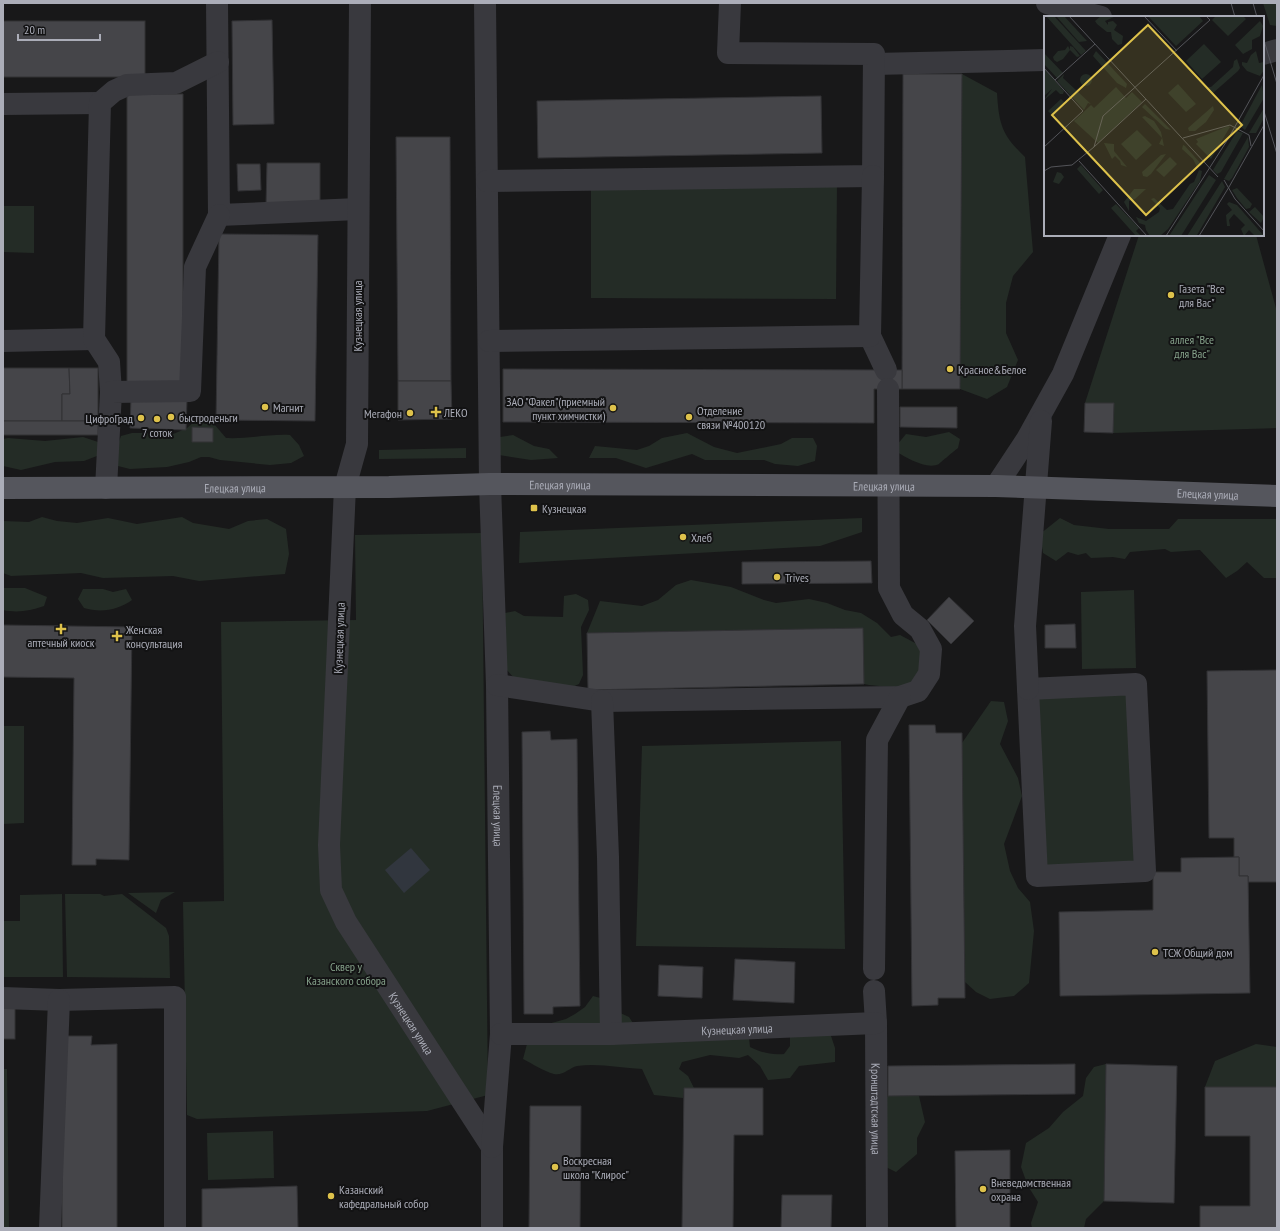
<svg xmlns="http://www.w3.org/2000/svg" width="1280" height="1231" viewBox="0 0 1280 1231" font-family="'PT Sans Narrow',sans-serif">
  <rect width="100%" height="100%" fill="#181819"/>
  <g fill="#242c26">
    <path d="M1263,3h14v23l-7,-1z"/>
    <path d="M962,74l35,19c2,32 5,42 28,64l8,95 -20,24 -7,27v30l12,27 -11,27 -20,12 -27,-10z"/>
    <path d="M591,181l246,1 -1,117 -245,-1z"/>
    <path d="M3,206h31v47l-31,-1z"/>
    <path d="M1139,235h117l21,77v116l-164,5v-30h-28z"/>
    <path d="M209,418l17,20c22,1 42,-4 64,-3l9,10 5,11 -13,7 -21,2 -50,-5 -11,-3h-8l-12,5 -22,5 -37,2 -16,-4 1,-13 6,-16 11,-3h19l20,2 16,-7 8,-7z"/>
    <path d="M949,432l11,7 -2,9c-4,3 -17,14 -19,16 -12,6 -32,-6 -42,-12v-7l9,-11 20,3z"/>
    <path d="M687,433l27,14 23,6 44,-9 11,-6h21l4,8 -2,15 -17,5 -23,-2 -11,-4h-59l-13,-6 -46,14 -30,-10h-27l6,-12 42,4 12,-4 13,-8z"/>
    <path d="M513,435l21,11 15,3 9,9 -27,2 -32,-5 1,-18z"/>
    <path d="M83,437l15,5 4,12 -18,7 -29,1 -34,8 -18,-4v-27l5,-1 37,3z"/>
    <path d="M466,448v10l-87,1v-9z"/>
    <path d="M42,517l15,4 20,2 31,-5 29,6 45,-7 11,6 36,6 19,-8 19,-2 19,10 3,25 -4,20 -86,7 -26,-5 -70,2 -22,-5 -70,3 -8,-3v-52l26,1z"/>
    <path d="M862,518v14l-42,14 -301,17 1,-31z"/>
    <path d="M1060,518l14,7 35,4h60l9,-10h99v59h-13l-17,-16 -10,9 -11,7 -26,-28 -29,2 -6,-3 -35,3 -5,7 -12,-2 -22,1 -5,-5 -8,2 -10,-3 -12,9 -13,-8 -3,-19z"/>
    <path d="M482,533l6,562 -61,16 -230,8 -10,-4 -4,-213 41,-1 -3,-279 135,-2 -1,-85z"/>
    <path d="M691,580l40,7 33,13 12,3 33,-4 18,4 18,7 16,3 16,10 14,14 9,-2 17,9 7,15 -4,19 -16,10c-14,-2 -26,-1 -40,-4l-1,-56 -276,5 13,-32 42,5 16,-6 18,-15z"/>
    <path d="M3,588h22l22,9 -3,9c-14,5 -27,7 -41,4z"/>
    <path d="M83,589h20l10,3 13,-3 6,11c-14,10 -31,13 -48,8l-6,-9z"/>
    <path d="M1134,590l2,78 -54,1 -1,-77z"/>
    <path d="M576,594l12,6 1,10 -8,17 2,48 -4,9 -11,5 -54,-11 -8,-9 -1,-56 10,-2 9,5 39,1 1,-21z"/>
    <path d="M1130,690l9,175 -97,6 -8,-176z"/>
    <path d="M991,701l13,1 4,19 -8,23 18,34 4,18 -18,48 6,27 8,17 12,14 4,29 -5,52 -15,13 -24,3 -14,-7 -11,-10 -3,-239z"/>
    <path d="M3,726h21v97l-21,1z"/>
    <path d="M841,741l4,208 -209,-3 6,-200z"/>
    <path d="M175,892l-14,8 -5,13 -28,-20z"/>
    <path d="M62,894l1,83h-60v-56h17v-26z"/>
    <path d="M65,894h35l4,2 18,-2 44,34 3,8 1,42 -103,-1z"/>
    <path d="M593,996l11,3 12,12 13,6 11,17 109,4 1,9c13,6 21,8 34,7l6,-8v-16l40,3 5,15v14l-36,4 -9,12 -22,2 -8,-14 -12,-11 -9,3 -29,-3 -28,7 -3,7 9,7 6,12h-10l-1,10 -29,-3 -12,-26c-22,-1 -43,-6 -65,-3 -8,2 -14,10 -23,8 -11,-3 -21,-10 -31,-15l4,-15 21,-20 18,-5 9,-5 10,-7z"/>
    <path d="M1256,1044l21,3v40h-72l10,-26z"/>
    <path d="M1106,1064l-2,137 -18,18 -2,9h-52l-1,-5 7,-21 -10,-16 -7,-19 5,-24 23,-15 14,-16 20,-16 3,-18 8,-11z"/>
    <path d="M3,1069h4l2,159h-6z"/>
    <path d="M888,1096h31l6,26 -8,16v16l-21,18 -12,-6 -8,-66z"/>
    <path d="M273,1131l1,47 -66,2 -1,-47z"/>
  </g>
  <path fill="#31363e" d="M411,848l19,22 -26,23 -19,-23z"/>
  <g fill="#454549" stroke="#323235">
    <path d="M272,20l2,104 -41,1 -1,-104z"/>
    <rect x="3" y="21" width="142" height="56"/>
    <path d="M903,74h59l-2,315h-58z"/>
    <path d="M127,77l17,17h39v290h-56z"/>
    <path d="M821,96l1,57 -284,5 -1,-57z"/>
    <path d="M396,137h54l1,244h-53z"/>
    <path d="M267,163h53v44l-54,-1z"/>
    <path d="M237,164h23l1,26 -23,1z"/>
    <path d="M219,234l99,1 -3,186 -99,-1z"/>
    <path d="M3,368h66l1,26h-8v27h-59z"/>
    <path d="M69,368h29v53h-36v-27h8z"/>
    <path d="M503,369l399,1v19h-28v34l-371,-1z"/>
    <path d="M398,381h53l1,38 -54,1z"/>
    <path d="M131,398l56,1 -1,31 -56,-2z"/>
    <path d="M1085,403h29l-1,30 -29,-1z"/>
    <path d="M900,407h57v21l-57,-1z"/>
    <rect x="3" y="421" width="95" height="14"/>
    <path d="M192,427l21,1v14h-21z"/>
    <path d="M871,561l1,22 -130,1v-22z"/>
    <path d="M949,597l25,24 -23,23 -24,-24z"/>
    <path d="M1075,624l1,24h-31v-23z"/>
    <path d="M3,625l129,2 -3,233 -33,-1v6h-24l2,-187 -71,-1z"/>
    <path d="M863,628l1,56 -276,6 -1,-57z"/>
    <path d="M1277,670v212h-29v-6h-9v-19h-5v-19h-25l-2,-167z"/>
    <path d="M909,725h26l1,8h26l3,265h-27v7l-26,1z"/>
    <path d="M550,731l1,9 26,-1 3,267 -27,1v7h-29l-2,-282z"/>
    <path d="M1239,857v19h9l2,117 -190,3 -1,-84 94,-2v-38h28v-14z"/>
    <path d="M735,959l60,3 -1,41 -61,-3z"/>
    <path d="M659,965l44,2 -1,31 -44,-2z"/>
    <rect x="3" y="1002" width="12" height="37"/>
    <path d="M62,1036h30l-1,9 26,-1v184h-55z"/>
    <path d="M1075,1064v30l-187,2v-30z"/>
    <path d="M1106,1064l71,2 -3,137 -70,-2z"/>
    <path d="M1205,1087h72v141h-77v-22h50v-70h-45z"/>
    <path d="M684,1088h79v47h-29l-1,93h-51z"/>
    <path d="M530,1106h51l-1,122h-51z"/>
    <path d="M1010,1150v78h-54l-1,-77z"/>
    <path d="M297,1186l1,42h-96v-39z"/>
    <path d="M782,1195h50l-1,33h-50z"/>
  </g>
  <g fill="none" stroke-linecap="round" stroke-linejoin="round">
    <g stroke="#39393e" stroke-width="22">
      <path d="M217,3l2,212 139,-6"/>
      <path id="s1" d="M360,3l-3,441 -12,43 -16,358 2,45 15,32 146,225v81"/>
      <path id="s2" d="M485,3l5,481 7,201 4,349 -9,113"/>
      <path d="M1047,3l54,14"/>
      <path d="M1263,54l14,-4"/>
      <path d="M874,64l171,-4"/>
      <path d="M3,104l97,-1"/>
      <path d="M487,181l386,-5 1,-122 -146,-1 2,-50"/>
      <path d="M870,336l16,34"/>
      <path d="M3,341l91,-2"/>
      <path d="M489,341l381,-5 3,-160"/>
      <path d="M111,392l-2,-30 -15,-23 6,-236 14,-12 13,-6 49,-2 42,-21"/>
      <path d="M996,486l31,-47 36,-65 57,-139"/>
      <path d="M106,488l5,-96 79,-1 5,-124 24,-52"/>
      <path d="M1136,684l9,187 -108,5 -9,-187z"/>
      <path d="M497,685l105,16 298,-4 18,-6 11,-17 2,-25 -11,-20 -17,-14 -14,-27 -1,-199"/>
      <path d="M1028,689l-3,-63 16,-205"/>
      <path d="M602,701l6,156 3,177"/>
      <path d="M874,969l3,-229 23,-43"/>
      <path id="s3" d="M874,991l2,32 1,205"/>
      <path d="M3,998l56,2 116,-3v231"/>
      <path id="s4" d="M501,1034h110l265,-11"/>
      <path d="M50,1228l9,-228"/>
    </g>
    <path stroke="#55565d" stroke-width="22" id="s5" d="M3,488l386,-1 101,-3 506,2 281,10"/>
    <g stroke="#525359" stroke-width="1">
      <path d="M1231,3l4,14"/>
      <path d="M1253,3l4,14"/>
      <path d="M1263,37l14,47"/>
      <path d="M1263,108l14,46"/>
    </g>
  </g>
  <g fill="#dec24b" stroke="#131314" stroke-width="1.5">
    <circle cx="1171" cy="295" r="4"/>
    <circle cx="950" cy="369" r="4"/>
    <circle cx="265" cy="407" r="4"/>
    <circle cx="613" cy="408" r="4"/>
    <path d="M434 406h4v4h4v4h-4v4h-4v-4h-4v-4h4z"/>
    <circle cx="410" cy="413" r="4"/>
    <circle cx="171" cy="417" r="4"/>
    <circle cx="689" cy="417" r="4"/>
    <circle cx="141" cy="418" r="4"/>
    <circle cx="157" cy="419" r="4"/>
    <rect x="530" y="504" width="8" height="8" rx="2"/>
    <circle cx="683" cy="537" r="4"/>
    <circle cx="777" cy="577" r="4"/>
    <path d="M59 623h4v4h4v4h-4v4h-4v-4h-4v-4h4z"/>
    <path d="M115 630h4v4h4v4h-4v4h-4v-4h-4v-4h4z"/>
    <circle cx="1155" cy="952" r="4"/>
    <circle cx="555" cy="1167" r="4"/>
    <circle cx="983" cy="1189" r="4"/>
    <circle cx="331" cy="1196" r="4"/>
  </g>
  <g text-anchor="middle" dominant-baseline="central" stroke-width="4" stroke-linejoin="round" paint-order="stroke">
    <g font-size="12" fill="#abadb8" stroke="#131314" text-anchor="start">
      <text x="1179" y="288">Газета "Все<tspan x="1179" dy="14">для Вас"</tspan></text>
      <text x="958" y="369">Красное&amp;Белое</text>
      <text x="605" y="401" text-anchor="end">ЗАО "Факел"(приемный<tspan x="605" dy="14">пункт химчистки)</tspan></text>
      <text x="273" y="407">Магнит</text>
      <text x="697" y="410">Отделение<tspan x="697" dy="14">связи №400120</tspan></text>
      <text x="444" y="412">ЛЕКО</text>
      <text x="402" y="413" text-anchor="end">Мегафон</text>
      <text x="179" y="417">быстроденьги</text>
      <text x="133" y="418" text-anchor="end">ЦифроГрад</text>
      <text x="157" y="432" text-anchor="middle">7 соток</text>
      <text x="542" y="508">Кузнецкая</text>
      <text x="691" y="537">Хлеб</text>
      <text x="785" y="577">Trives</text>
      <text x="126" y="629">Женская<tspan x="126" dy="14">консультация</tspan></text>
      <text x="61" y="642" text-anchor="middle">аптечный киоск</text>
      <text x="1163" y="952">ТСЖ Общий дом</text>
      <text x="563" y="1160">Воскресная<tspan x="563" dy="14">школа "Клирос"</tspan></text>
      <text x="991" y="1182">Вневедомственная<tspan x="991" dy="14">охрана</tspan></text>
      <text x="339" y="1189">Казанский<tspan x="339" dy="14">кафедральный собор</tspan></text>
    </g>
    <g font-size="12" fill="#abadb8" stroke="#131314">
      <text transform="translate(357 316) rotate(-90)">Кузнецкая улица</text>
      <text stroke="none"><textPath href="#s5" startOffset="557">Елецкая улица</textPath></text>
      <text stroke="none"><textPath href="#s5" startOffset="881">Елецкая улица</textPath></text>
      <text stroke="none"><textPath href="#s5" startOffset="232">Елецкая улица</textPath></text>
      <text stroke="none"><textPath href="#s5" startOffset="1205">Елецкая улица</textPath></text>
      <text transform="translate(339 638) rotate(-88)">Кузнецкая улица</text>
      <text stroke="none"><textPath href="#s2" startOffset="813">Елецкая улица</textPath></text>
      <text stroke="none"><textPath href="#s1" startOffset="1045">Кузнецкая улица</textPath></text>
      <text stroke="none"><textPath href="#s4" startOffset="236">Кузнецкая улица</textPath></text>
      <text stroke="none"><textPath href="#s3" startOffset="118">Кронштадтская улица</textPath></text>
    </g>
    <g font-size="12" fill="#85a18a" stroke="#131314">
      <text x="1192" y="339">аллея "Все<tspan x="1192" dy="14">для Вас"</tspan></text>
      <text x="346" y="966">Сквер у<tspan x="346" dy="14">Казанского собора</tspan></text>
    </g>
  </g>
  <g transform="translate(1044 16)">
    <rect width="220" height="220" fill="#181819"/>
    <path d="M2,0h8l32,35 -5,4zM12,0h8l23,25 -8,1zM57,0h15l-11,5 3,4v-3l5,-1 4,4 -3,5 9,6 -1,8 -4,1 -6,-6 -1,-7h-4l-10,-8 -2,-3zM104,0h51l4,5 -27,25zM172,0h27l3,3 -18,17 -16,-16zM216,5l3,5 -3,10 -8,4v9l-9,5 -8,-9zM160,28l17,18 -19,17 -16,-18zM24,30l2,4v-4l3,1 7,9 -3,1 -7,-7 -7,9 -6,3 -3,-2 -1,-3 5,-6 7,-1zM52,35l31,33 -1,4 -9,-5 -24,-27zM212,35l3,12 5,-1v8l-4,6 -13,-5 -5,-6v-3l5,1 4,-8zM0,37l19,20 -5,6 -14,-15zM193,43l3,9 -2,3 -25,22 -2,-1 -3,-5h3l22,-20 1,-6zM0,52l20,23 -1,3h-3l-4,-4 -12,10 8,-11 -8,7zM20,58l-1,4 28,26 -3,-1 -4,7 -27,-29zM36 64a6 6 0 1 1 12 0a6 6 0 1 1-12 0ZM134,68l18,20 -10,8 -18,-19zM218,69l2,13 -19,32 -5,-4zM72,71l10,11 6,-6 10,10 -44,41 -24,-22 17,-16 3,3zM17,83l4,4 -13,12 -4,-4zM101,88l26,26 -5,-1 -24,-22zM169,90l1,4 -8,12 -11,9h-6l-1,-3zM220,92v10l-8,15h-7zM101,100l9,5 7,11 3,14 -5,-2 3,-6 -20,-21zM184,110l2,1 -19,32 -15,-15 2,-2 -2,-3zM93,114l15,15 -16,15 -15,-16zM193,115l6,2 -22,39 -4,2 -4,-4zM204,121l1,10 -17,31 -3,3 -5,-2zM60,127l10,1v7l13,16 -6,-2 -1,-4 -5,-5 -3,3zM139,129l2,1 17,19 -5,2 -4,-8 -11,-10zM122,138l-15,20 -4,3 -4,-1 -1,-4 19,-17zM126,141l7,7 -13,13 -8,-7zM37,149l22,25 -4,4 -22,-25zM155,154l3,1 -2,10 -32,48 -8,7h-10l-4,-6 -1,-5 -6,-2 -3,-6 10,4 13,-9 1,-4 -9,-9 3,-1 13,12 6,-1 17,-25 4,-2zM13,156l4,1 3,4 -5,7 -6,-2zM165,159l7,5 -35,56h-12zM178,165l3,6 -28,48 -10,1zM193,172l15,16 -2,4 -4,1 -9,-11 -5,-8zM90,173h12l-11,10 -6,2v10l-5,-9zM185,186l8,3 27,31h-9l-6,-6 -5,6 -3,-7 4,-4 -11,-11 -5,6 1,6h-3l-1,-11 6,-5 -5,-6zM72,188l23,24 -3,3 5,5h-5l-25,-28zM211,191l9,10 -3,6 -12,-11z" fill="#242c26"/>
    <path fill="none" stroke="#535459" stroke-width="1" d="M25,0l149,161M100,0l33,35M0,52l39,43 -39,36M11,64l40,-36M139,122l47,-13 19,10 2,11M50,131l52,-48M35,145l68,75M0,155l7,-4 21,-2 22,-18 9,-31 107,-96 -4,-4M180,164l11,19 29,32M185,171l35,-62M122,220l62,-97 36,-64M155,220l30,-49"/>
    <path fill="#dec24b" fill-opacity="0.15" stroke="#dec24b" stroke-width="2" d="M104,9l94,100 -96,90 -94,-100z"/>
    <rect width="220" height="220" fill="none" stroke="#abadb8" stroke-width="2"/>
  </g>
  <rect width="1280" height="1231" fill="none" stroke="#abadb8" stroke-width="8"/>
  <path d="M18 34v6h82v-6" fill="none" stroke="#abadb8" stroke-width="2"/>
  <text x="24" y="34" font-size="12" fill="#abadb8" stroke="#131314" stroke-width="3" paint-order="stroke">20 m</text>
</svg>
